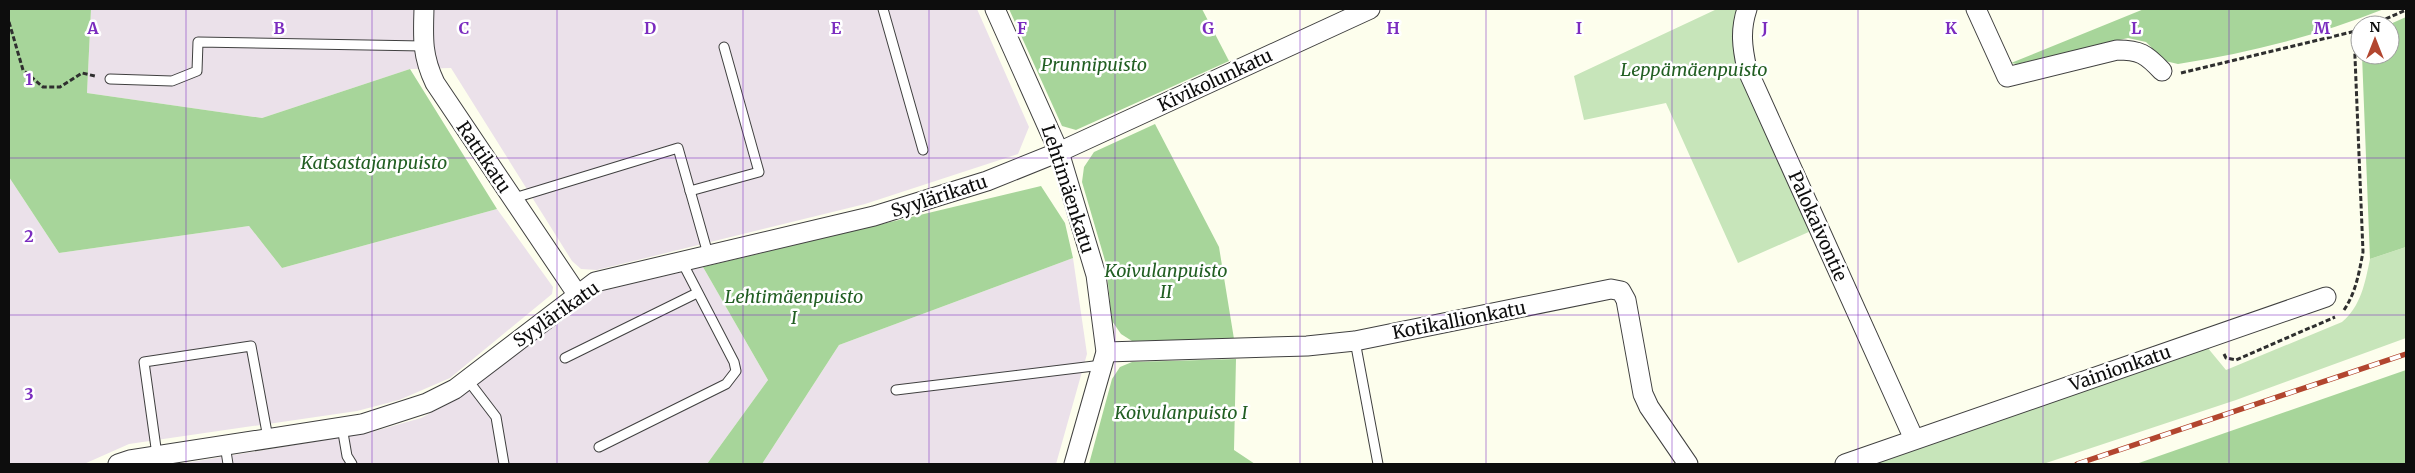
<svg xmlns="http://www.w3.org/2000/svg" width="2415" height="473" viewBox="0 0 2415 473" font-family="Merriweather,serif">
  <rect width="100%" height="100%" fill="#fdfeed"/>
  <g fill="#ebe1ea">
    <path d="M91,9h886l52,118 -11,27 -153,50 -268,66 -16,-1 -9,-8 -121,-193 -41,1 -148,49 -175,-25z"/>
    <path d="M9,177l50,76 190,-27 33,42 215,-59 56,78 -1,7 -102,84 -51,22 -42,11 -228,33 -45,20h-75z"/>
    <path d="M1073,258l14,96 -31,110h-294l77,-119z"/>
    <path d="M703,267l65,113 -61,84h-528l189,-31 53,-15 38,-20 104,-85 34,-21z"/>
  </g>
  <g fill="#c7e5ba">
    <path d="M1717,9h22c-7,20 -5,37 -1,57l73,165 -73,32 -72,-160 -82,17 -10,-44z"/>
    <path d="M2406,247v91l-170,62 -193,64h-176l340,-117 19,23 116,-48c19,-16 23,-39 28,-63z"/>
  </g>
  <g fill="#a7d59a">
    <path d="M9,9h82l-4,84 175,25 148,-49 87,140 -215,59 -33,-42 -190,27 -50,-76z"/>
    <path d="M1009,9h193l27,52 -153,69 -14,-4z"/>
    <path d="M2144,9h240c-67,27 -135,44 -206,55l-13,-3 -19,-19 -18,-4 -111,26 -6,-1z"/>
    <path d="M2406,17v230l-36,12 -8,-204h28v-30h-2z"/>
    <path d="M1155,124l64,123 15,92 -102,2 -11,-7 -9,-13 -6,-57 -24,-82 2,-15 10,-15z"/>
    <path d="M1041,186l24,37 8,35 -234,87 -77,119h-55l61,-84 -65,-113z"/>
    <path d="M1236,359l-2,91 21,14h-166l23,-85 8,-12 12,-5z"/>
    <path d="M2406,370v94h-270l247,-86z"/>
  </g>
  <g fill="none" stroke-linecap="round" stroke-linejoin="round">
    <g stroke="#404040" stroke-width="11">
      <g id="lane">
        <path d="M883,9l40,141"/>
        <path d="M110,79l62,2 25,-10 1,-29 225,4"/>
        <path d="M690,191l69,-19 -35,-125"/>
        <path d="M511,199l167,-51 30,106"/>
        <path d="M1355,341l23,123"/>
        <path d="M565,358l132,-65"/>
        <path d="M467,379l29,38 8,47"/>
        <path d="M896,390l206,-25"/>
        <path d="M342,427l5,29 5,8"/>
        <path d="M225,445l3,19"/>
        <path d="M599,447l127,-63 10,-13 -2,-9 -53,-102"/>
        <path d="M157,455l-13,-93 107,-16 17,92"/>
      </g>
    </g>
    <g stroke="#404040" stroke-width="21">
      <g id="street">
        <path d="M424,9c-1,29 -2,47 11,74l142,211"/>
        <path d="M995,9l64,143 37,123 10,77 -32,112"/>
        <path d="M1747,9c-7,21 -5,38 0,60l167,370"/>
        <path d="M1976,9l31,68 110,-27c23,0 29,4 45,21"/>
        <path d="M1106,352l201,-6 48,-5 256,-52 10,2 5,9 17,94 6,13 39,57"/>
        <path d="M118,464l12,-4 232,-36 65,-21 28,-14 140,-107 279,-66 113,-35 72,-29 311,-143"/>
        <path d="M1845,464l481,-167"/>
      </g>
    </g>
    <g stroke="#2f2f2f" stroke-width="3" stroke-dasharray="5 2.5" stroke-linecap="butt">
      <path d="M9,22l14,48 20,17h17l22,-14 13,3"/>
      <path d="M2372,25l34,-15"/>
      <path d="M2181,73l179,-43"/>
      <path d="M2344,310c12,-18 15,-37 19,-58l-9,-219"/>
      <path d="M2224,354l2,4 10,2 99,-43"/>
    </g>
    <use href="#lane" stroke="#fff" stroke-width="9"/>
    <use href="#street" stroke="#fff" stroke-width="19"/>
    <g stroke="#b2462f" stroke-width="5.5">
      <path id="rail" d="M2077,464l329,-110"/>
    </g>
    <use href="#rail" stroke="#fff" stroke-width="4" stroke-dasharray="11" stroke-linecap="butt"/>
  </g>
  <path fill="none" stroke="#7b2cbf" stroke-width="1" stroke-opacity="0.55" d="M186,9v455M372,9v455M557,9v455M743,9v455M929,9v455M1115,9v455M1300,9v455M1486,9v455M1672,9v455M1858,9v455M2043,9v455M2229,9v455M9,158h2397M9,315h2397"/>
  <g text-anchor="middle" dominant-baseline="central" stroke-width="5" stroke-linejoin="round" paint-order="stroke">
    <g font-size="18" font-style="italic" fill="#225f23" stroke="#fff">
      <text x="1094" y="64">Prunnipuisto</text>
      <text x="1694" y="69">Leppämäenpuisto</text>
      <text x="374" y="162">Katsastajanpuisto</text>
      <text x="1166" y="270">Koivulanpuisto<tspan x="1166" dy="21">II</tspan></text>
      <text x="794" y="296">Lehtimäenpuisto<tspan x="794" dy="21">I</tspan></text>
      <text x="1181" y="412">Koivulanpuisto I</text>
    </g>
    <g font-size="18" fill="#0d0d0d" stroke="#fff">
      <text transform="translate(1215 80) rotate(-25)">Kivikolunkatu</text>
      <text transform="translate(484 157) rotate(56)">Rattikatu</text>
      <text transform="translate(1068 189) rotate(72)">Lehtimäenkatu</text>
      <text transform="translate(939 196) rotate(-18)">Syylärikatu</text>
      <text transform="translate(1818 226) rotate(66)">Palokaivontie</text>
      <text transform="translate(556 314) rotate(-35)">Syylärikatu</text>
      <text transform="translate(1459 320) rotate(-11)">Kotikallionkatu</text>
      <text transform="translate(2120 368) rotate(-19)">Vainionkatu</text>
    </g>
  </g>
  <g font-size="16" text-anchor="middle" font-weight="bold" fill="#7b2cbf" stroke="#fff" stroke-width="5" stroke-linejoin="round" paint-order="stroke">
    <text x="93" y="34">A</text>
    <text x="279" y="34">B</text>
    <text x="464" y="34">C</text>
    <text x="650" y="34">D</text>
    <text x="836" y="34">E</text>
    <text x="1022" y="34">F</text>
    <text x="1208" y="34">G</text>
    <text x="1393" y="34">H</text>
    <text x="1579" y="34">I</text>
    <text x="1765" y="34">J</text>
    <text x="1951" y="34">K</text>
    <text x="2136" y="34">L</text>
    <text x="2322" y="34">M</text>
    <text x="29" y="85">1</text>
    <text x="29" y="242">2</text>
    <text x="29" y="400">3</text>
  </g>
  <rect width="2415" height="473" fill="none" stroke="#0d0d0d" stroke-width="20"/>
  <g transform="translate(2375 40)"><circle r="24" fill="#ffffff" stroke="#9e9e9e"/>
  <path d="M0-4L9 19L0 12L-9 19Z" fill="#b2462f"/>
  <text y="-8" font-size="14" font-weight="bold" text-anchor="middle" fill="#0d0d0d">N</text>
  </g>
</svg>
